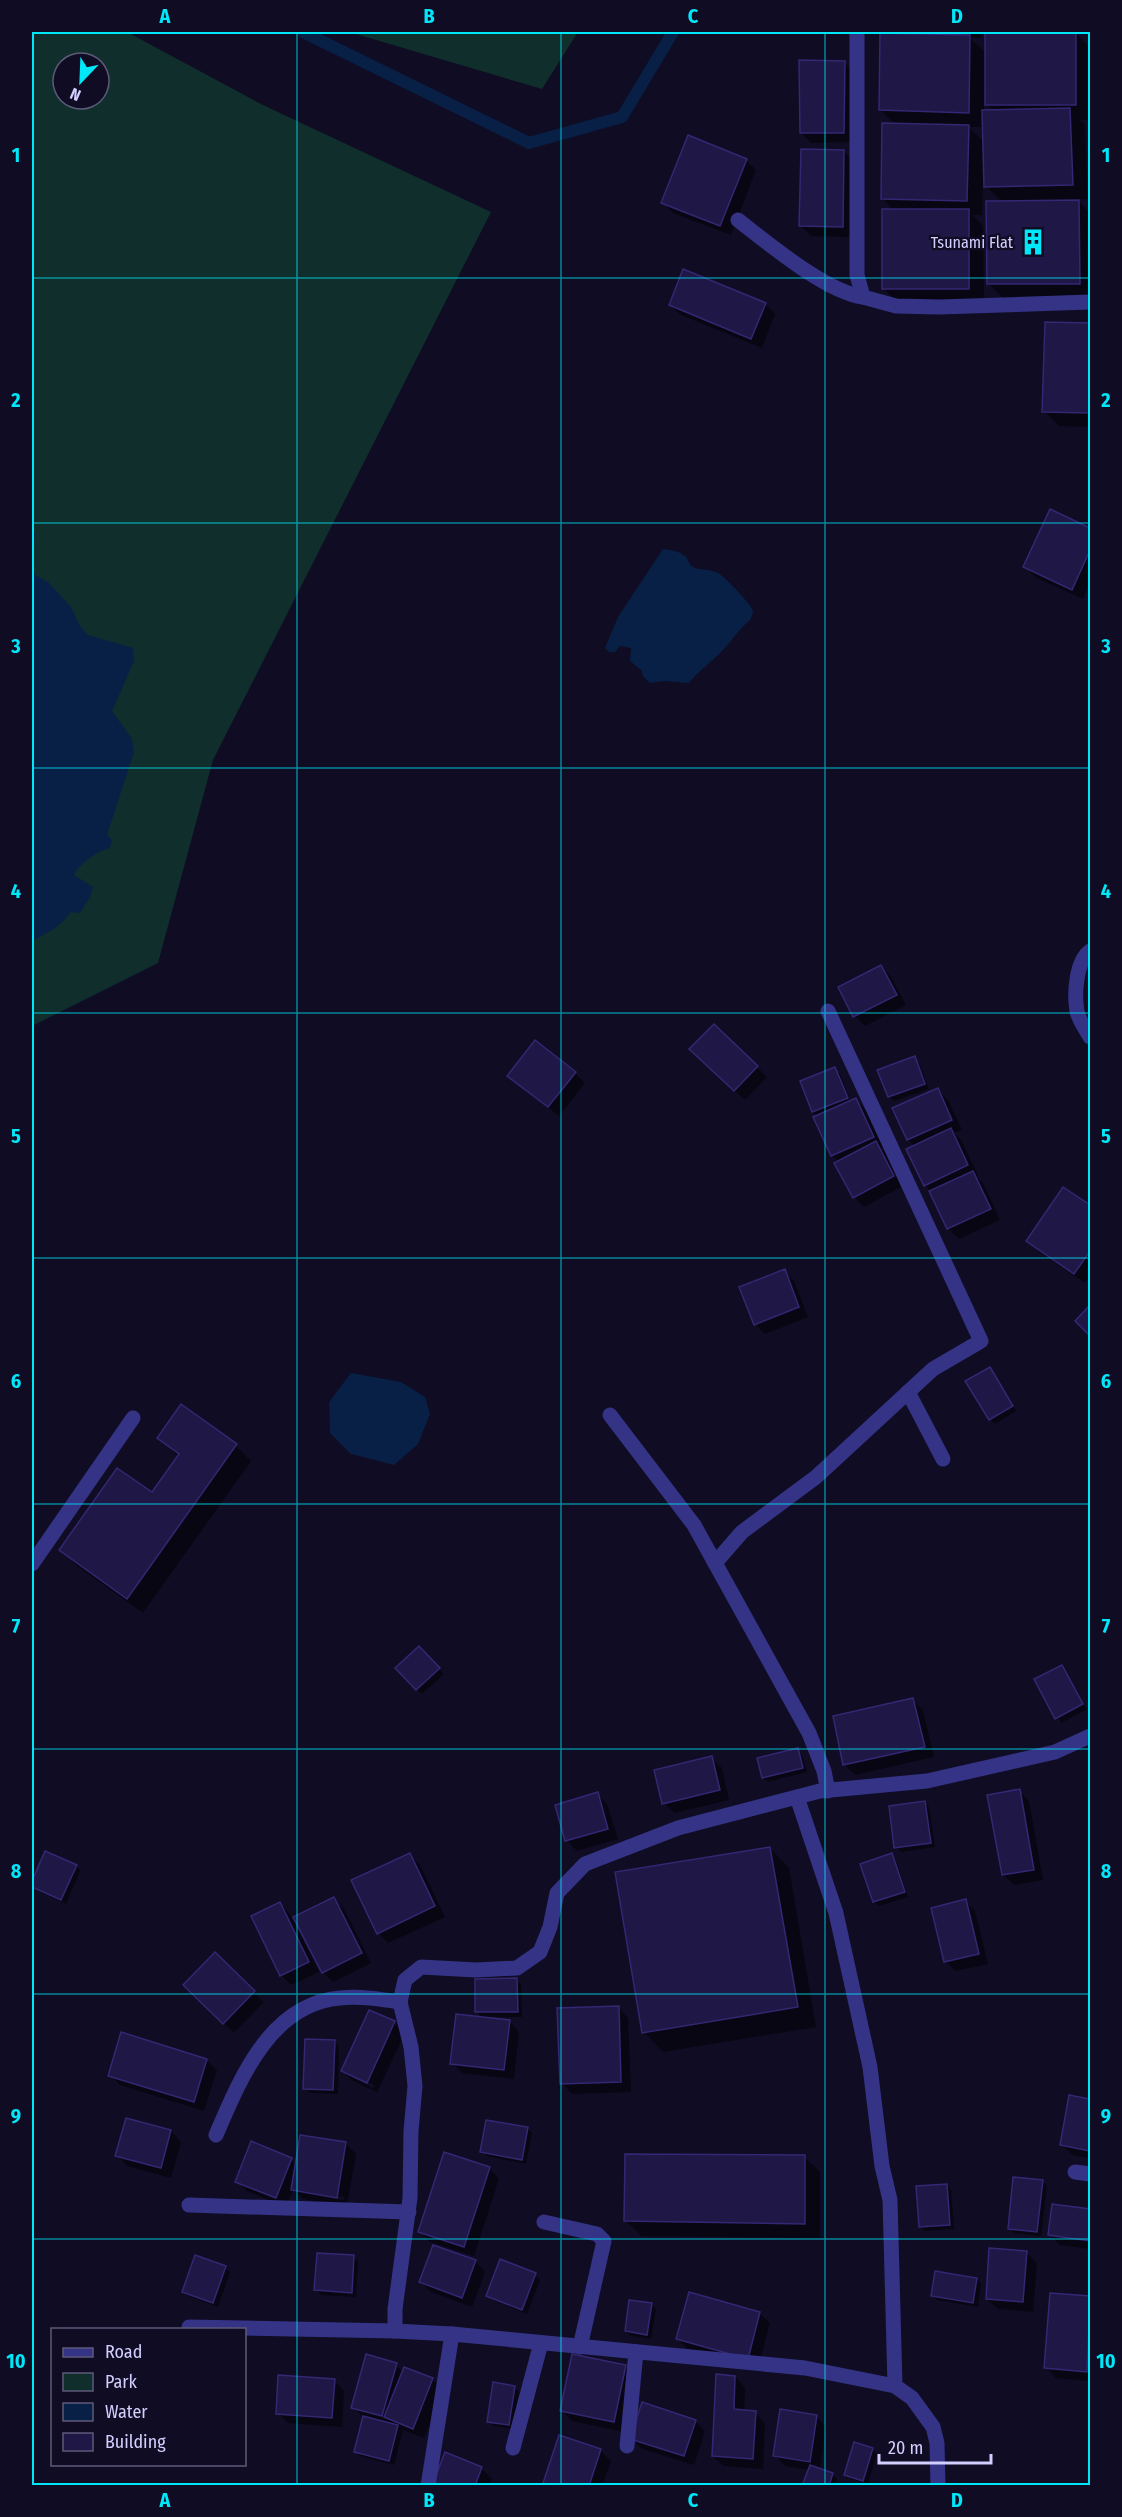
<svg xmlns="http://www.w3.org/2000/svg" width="1122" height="2517" viewBox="0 0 1122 2517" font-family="'Fira Sans Condensed',sans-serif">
  <rect width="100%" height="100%" fill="#0f0c23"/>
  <g fill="#0f2e2c" fill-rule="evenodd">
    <path d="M32,32h95l136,73 228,107 -278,548 -55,203 -126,63zM63,63h36v36h-36z"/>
    <path d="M349,32h229l-36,57z"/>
  </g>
  <g fill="#082046">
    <path d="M32,530l3,3 -3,32 3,10 13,7 23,25 9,19 8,9 45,13 1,13 -22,50 20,28 2,13 -27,83 5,5 -2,8c-14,4 -30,15 -36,27l19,12 -3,10 -10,16 -9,-1c-16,20 -20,17 -39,30z"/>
    <path d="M663,549c9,1 16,2 23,8 3,4 3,9 9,11 7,2 15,1 23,5 6,3 34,32 35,38 0,2 -2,7 -3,9 -11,9 -17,19 -26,29 -11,12 -25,21 -35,34l-24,-2 -15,2 -7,-7 -1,-5 -12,-10 1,-13 -11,-2 -5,6h-6l-4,-4 13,-31z"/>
    <path d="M351,1373l50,9 24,15 5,17 -12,30 -24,21 -43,-11 -21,-21 -1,-31z"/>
  </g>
  <g fill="#0007" fill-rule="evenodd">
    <path d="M890,32h91v6h-11l17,16v-22h88l15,15v73h-10l5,4 3,75 -11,1 13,13v85l-86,1 -15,-15 13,-82 -16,-16 -1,-9h-2l-1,38h-10l11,11 1,78 -86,-1 -15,-15 11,-77 -12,-13 13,-74 -15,-14 13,-75zM984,91h3v13l7,7h-10zM969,127h15v15z"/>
    <path d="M844,62l10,10v70l-43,1 -10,-11z"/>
    <path d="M844,151l10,11 -2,75 -41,-1 -10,-10z"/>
    <path d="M746,160l10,10 -25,65 -58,-22 -10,-11z"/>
    <path d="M765,304l10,10 -13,34 -81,-33 -11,-10z"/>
    <path d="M1046,323l44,2v102l-31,-1 -15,-15z"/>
    <path d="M1051,511l39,19v52l-7,17 -48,-22 -10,-10z"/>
    <path d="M881,967l10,10 15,28 -41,21 -10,-10z"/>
    <path d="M714,1026l53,51 -22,23 -44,-41z"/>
    <path d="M914,1058l5,5 10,26 -35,12 -5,-5z"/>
    <path d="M835,1069l5,5 11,28 5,-2 10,10 17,37 -2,1 5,5 17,33 -39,21 -10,-10 -15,-35 -7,-7 -14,-38 -5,-5 -11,-30z"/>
    <path d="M575,1073l10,10 -26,33 -50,-40z"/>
    <path d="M937,1090l11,10 14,30 -8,3 7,7 17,35 -2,1 7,7 17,37 -41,19 -11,-11 -16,-36 -7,-7 -10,-38 -7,-8z"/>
    <path d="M1064,1189l26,18v68l-5,8 -47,-32 -10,-10z"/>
    <path d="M784,1271l10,10 14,36 -43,17 -10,-10z"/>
    <path d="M989,1369l27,42 -21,13 -5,-5z"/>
    <path d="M181,1406l55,40 15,15 -108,152 -67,-48 -15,-15 91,-56 27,-37 -20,-19z"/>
    <path d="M419,1648l25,26 -22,20 -25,-26z"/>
    <path d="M1062,1666l25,43 -26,14 -25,-43z"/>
    <path d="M912,1700l11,10 11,47 -79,18 -10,-10 -11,-48z"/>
    <path d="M797,1750l5,5 5,17 -39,10 -5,-5z"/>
    <path d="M711,1758l11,10 7,32 -55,13 -10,-10z"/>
    <path d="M1019,1791l10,10 14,79 -29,5 -11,-10z"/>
    <path d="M597,1794l10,10 11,35 -41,12 -10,-11z"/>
    <path d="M924,1802l5,5 6,40 -34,5 -5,-5z"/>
    <path d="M770,1848l19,20 27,159 -153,25 -19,-20z"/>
    <path d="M46,1853l30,13 4,5 -14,33 -30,-14 -4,-4z"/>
    <path d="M409,1855l11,10 25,52 -57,26 -10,-10z"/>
    <path d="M891,1855l5,5 12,37 -29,9 -5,-4z"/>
    <path d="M333,1899l11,10 27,54 -38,19 -10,-10z"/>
    <path d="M965,1901l10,10 13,53 -33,7 -10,-10z"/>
    <path d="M280,1904l10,10 29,58 -28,13 -10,-10z"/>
    <path d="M215,1955l49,47 -30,31 -49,-48z"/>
    <path d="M517,1980l4,5 1,32h-40l-6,-6z"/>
    <path d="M618,2007l10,11 3,74 -59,2 -10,-11z"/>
    <path d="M370,2012l24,11 11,10 -28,59 -24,-11 -10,-10zM353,2075l21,10 -1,3 -20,-10z"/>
    <path d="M509,2021l10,11 -5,47 -52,-6 -10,-10z"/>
    <path d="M334,2041l5,5 -1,48 -28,-1 -5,-5z"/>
    <path d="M206,2060l11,10 -13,41 -84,-26 -10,-10z"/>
    <path d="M1070,2096l20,4v58l-18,-3 -10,-10z"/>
    <path d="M127,2120l44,11 10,11 -10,36 -44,-12 -10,-11z"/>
    <path d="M527,2128l5,5 -6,31 -39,-8 -5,-5z"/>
    <path d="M345,2143l11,11 -9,53 -44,-8 -10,-9 -7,17 -39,-16 -10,-10 54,-21 6,5zM302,2190l42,7v3l-42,-7z"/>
    <path d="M804,2157l16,15v66l-179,-2 -15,-15z"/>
    <path d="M489,2168l10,11 -25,77 -44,-14 -10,-10z"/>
    <path d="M1042,2181l5,5 -6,50 -27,-3 -5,-5z"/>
    <path d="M947,2185l4,5 3,39 -29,2 -5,-4z"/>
    <path d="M1053,2206l37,4v39l-30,-4 -11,-10z"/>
    <path d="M1026,2252l11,11 -4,49 -35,-3 -11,-10z"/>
    <path d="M353,2257l5,4 -2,36 -35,-2 -5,-5z"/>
    <path d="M475,2261l10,11 -13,35 -41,-15 -10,-10z"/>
    <path d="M225,2267l5,5 -12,35 -30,-11 -5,-5z"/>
    <path d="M535,2275l5,5 -13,34 -35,-14 -5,-4z"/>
    <path d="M977,2279l4,5 -3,23 -41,-7 -5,-5z"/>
    <path d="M1052,2294l38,4v83l-34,-3 -10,-11z"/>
    <path d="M651,2304l5,5 -5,30 -20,-3 -5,-5z"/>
    <path d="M759,2313l11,10 -12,45 -70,-19 -11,-10z"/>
    <path d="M396,2365l7,7 29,7 11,11 -19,48 -21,-8 -9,35 -34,-9 -4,-4 8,-34 -11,-11z"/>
    <path d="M625,2366l10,11 -11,55 -52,-11 -10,-11z"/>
    <path d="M735,2377l10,10 -1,25 11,1 10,10 -2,46 -39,-3 -11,-10z"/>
    <path d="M334,2380l10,11 -2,36 -54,-4 -10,-10z"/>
    <path d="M514,2387l5,5 -6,37 -20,-3 -5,-5z"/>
    <path d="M816,2416l10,11 -6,43 12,5 5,4 -2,7h-31l6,-16 -25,-4 -10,-11z"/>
    <path d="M695,2421l10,10 -11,34 -52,-16 -10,-10z"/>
    <path d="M560,2437l41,14 10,10 -9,25h-59z"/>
    <path d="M872,2449l5,5 -9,30 -17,-5 -5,-5z"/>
    <path d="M481,2468l11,11 -3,7h-55z"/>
  </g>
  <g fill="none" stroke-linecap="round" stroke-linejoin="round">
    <path stroke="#082046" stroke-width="12" d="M303,32l226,111 93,-26 51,-85"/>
  </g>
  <g fill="#1f1745" stroke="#342773" stroke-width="1.5">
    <rect x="985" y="32" width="91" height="73"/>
    <path d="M880,33l90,2 -1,78 -90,-3z"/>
    <path d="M799,60l46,1 -1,72h-44z"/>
    <path d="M1070,108l3,77 -89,2 -2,-77z"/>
    <path d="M882,123l87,2 -2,76 -86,-2z"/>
    <path d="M688,135l59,24 -27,67 -59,-23z"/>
    <path d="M801,149l43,1 -1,77 -44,-1z"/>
    <path d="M1079,200l1,84h-93l-1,-83z"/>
    <rect x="882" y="209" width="87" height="80"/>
    <path d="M683,269l83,34 -15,36 -82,-34z"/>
    <path d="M1045,322l45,1v90l-48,-1z"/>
    <path d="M1050,509l40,19v22l-18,40 -49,-23z"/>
    <path d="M881,965l16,30 -44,22 -15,-30z"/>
    <path d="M714,1024l44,42 -24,25 -45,-42z"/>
    <path d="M535,1040l41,32 -28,35 -41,-31z"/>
    <path d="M915,1056l10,28 -37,13 -11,-27z"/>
    <path d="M835,1067l13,31 -36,14 -12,-31z"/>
    <path d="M938,1088l14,32 -45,20 -15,-32z"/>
    <path d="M856,1098l18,39 -43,19 -18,-39z"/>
    <path d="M951,1128l17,37 -44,21 -18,-37z"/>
    <path d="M876,1141l18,35 -41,22 -19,-35z"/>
    <path d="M973,1171l18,38 -44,20 -18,-38z"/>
    <path d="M1063,1187l27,18v46l-16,23 -48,-33z"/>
    <path d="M785,1269l14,38 -45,18 -15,-38z"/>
    <path d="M1090,1305v31l-15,-15z"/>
    <path d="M990,1367l23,39 -24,14 -24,-39z"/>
    <path d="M181,1404l56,40 -110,155 -68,-49 58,-82 35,24 27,-38 -22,-16z"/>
    <path d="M419,1646l21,22 -24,22 -21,-22z"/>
    <path d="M1062,1665l21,39 -28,15 -21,-40z"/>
    <path d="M913,1698l12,49 -82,18 -10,-49z"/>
    <path d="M798,1748l5,20 -41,10 -5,-20z"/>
    <path d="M712,1756l8,34 -58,14 -8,-34z"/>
    <path d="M1020,1789l14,81 -32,5 -15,-80z"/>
    <path d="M598,1792l10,37 -43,12 -10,-36z"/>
    <path d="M925,1801l6,42 -37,5 -5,-42z"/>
    <path d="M770,1847l28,160 -156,26 -27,-161z"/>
    <path d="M45,1851l32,14 -16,35 -29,-13v-6z"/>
    <path d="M410,1853l25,53 -58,28 -26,-54z"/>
    <path d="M892,1853l13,39 -32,10 -13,-38z"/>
    <path d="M334,1897l28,56 -40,20 -29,-56z"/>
    <path d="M966,1899l13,55 -35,8 -13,-54z"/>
    <path d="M280,1902l29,60 -29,14 -29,-60z"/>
    <path d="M215,1952l40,39 -32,33 -40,-39z"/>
    <path d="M517,1978l1,34h-43v-33z"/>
    <path d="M619,2006l2,76 -61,2 -3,-76z"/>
    <path d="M369,2010l26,11 -28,62 -26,-12z"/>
    <path d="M456,2014l54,6 -6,50 -54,-6z"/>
    <path d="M121,2032l86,27 -13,43 -86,-26z"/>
    <path d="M305,2039l30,1 -2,50 -30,-1z"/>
    <path d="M1069,2095l21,4v52l-30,-6z"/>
    <path d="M126,2118l45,12 -10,38 -46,-12z"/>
    <path d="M486,2120l42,7 -6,33 -42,-8z"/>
    <path d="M300,2135l46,7 -9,56 -46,-8z"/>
    <path d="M251,2141l41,17 -16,40 -41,-16z"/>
    <path d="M444,2152l46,15 -26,80 -46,-15z"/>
    <path d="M625,2154l180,1v69l-181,-3z"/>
    <path d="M1013,2177l30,3 -6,52 -29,-3z"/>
    <path d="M947,2184l3,41 -31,2 -3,-41z"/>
    <path d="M1052,2204l38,5v32l-42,-6z"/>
    <path d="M433,2245l43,15 -14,38 -43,-16z"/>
    <path d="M989,2248l38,3 -4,51 -37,-3z"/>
    <path d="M317,2253l37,2 -2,38 -38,-3z"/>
    <path d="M195,2255l31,11 -13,37 -31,-11z"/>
    <path d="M500,2259l36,14 -14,37 -36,-14z"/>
    <path d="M935,2271l42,7 -4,25 -42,-7z"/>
    <path d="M689,2292l71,20 -12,47 -72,-20z"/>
    <path d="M1050,2293l40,3 -3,76 -43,-4z"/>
    <path d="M629,2300l23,3 -5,32 -22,-4z"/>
    <path d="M366,2354l31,9 -15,53 -31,-8z"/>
    <path d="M572,2354l54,11 -12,57 -54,-11z"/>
    <path d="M404,2367l29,11 -20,51 -29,-12z"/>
    <path d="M716,2374l19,2 -1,33 22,2 -3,48 -41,-3z"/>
    <path d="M278,2375l57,4 -3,39 -56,-4z"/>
    <path d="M493,2382l22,4 -6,39 -22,-3z"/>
    <path d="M642,2402l54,18 -12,36 -54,-17z"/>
    <path d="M780,2409l37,6 -7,47 -37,-6z"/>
    <path d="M363,2416l35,9 -9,36 -35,-9z"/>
    <path d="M559,2435l42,14 -12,37h-47z"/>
    <path d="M854,2442l19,6 -10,33 -19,-6z"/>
    <path d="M445,2452l37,15 -7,19h-43z"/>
    <path d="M810,2465l23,8 -4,13h-27z"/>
  </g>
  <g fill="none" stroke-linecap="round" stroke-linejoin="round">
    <path stroke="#343386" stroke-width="15" d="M32,1564l101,-146"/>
    <g stroke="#343386" stroke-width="15">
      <path d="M857,32v243l6,22 33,9 43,1 151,-5"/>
      <path d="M738,220c31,24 88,72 125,77"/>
      <path d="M1090,951c-14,10 -16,43 -13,60 1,8 9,18 13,26"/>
      <path d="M828,1011l153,330 -48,28 -117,108 -74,55 -27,31 94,170 15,38 4,20"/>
      <path d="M908,1392l35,67"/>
      <path d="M610,1415l84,110 21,38"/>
      <path d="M797,1797l39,116 34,154 12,99 8,34 5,186"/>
      <path d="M216,2135c24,-56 54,-131 124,-137 20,-2 40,1 60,4"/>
      <path d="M1075,2172l15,2"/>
      <path d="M189,2205l220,7"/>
      <path d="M544,2222l53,12 7,7 -24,106"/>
      <path d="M189,2327l206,4"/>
      <path d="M627,2446l9,-94"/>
      <path d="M513,2448l28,-105"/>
      <path d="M428,2486l24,-152"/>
      <path d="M938,2486l-1,-43 -4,-16 -21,-29 -17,-12 -90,-18 -353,-34 -57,-3v-22l15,-111 1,-67 4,-45 -4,-39 -11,-45 5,-22 16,-13 55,3 41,-2 23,-16 10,-25 7,-34 28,-29 93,-36 142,-37 107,-10 128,-29 35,-16"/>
    </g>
  </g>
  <path fill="none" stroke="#00e7f9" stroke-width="1.5" stroke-opacity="0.55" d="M297,32v2454M561,32v2454M825,32v2454M32,278h1058M32,523h1058M32,768h1058M32,1013h1058M32,1258h1058M32,1504h1058M32,1749h1058M32,1994h1058M32,2239h1058"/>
  <defs>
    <g id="building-bare" transform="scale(2.07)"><path d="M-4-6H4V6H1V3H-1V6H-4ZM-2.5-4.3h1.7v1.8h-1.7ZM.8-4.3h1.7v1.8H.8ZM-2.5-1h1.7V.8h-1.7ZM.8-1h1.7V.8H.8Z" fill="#00e7f9" stroke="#0f0c23" stroke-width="2.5" paint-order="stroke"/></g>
  </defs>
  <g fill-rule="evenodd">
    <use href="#building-bare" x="1033" y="242"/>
  </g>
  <g text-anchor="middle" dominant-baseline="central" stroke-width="4.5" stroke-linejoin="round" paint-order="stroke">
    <g font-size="16" fill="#d2ceff" stroke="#0f0c23" text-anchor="end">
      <text x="1013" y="242">Tsunami Flat</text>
    </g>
  </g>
  <rect width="1122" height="2517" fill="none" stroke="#0f0c23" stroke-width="66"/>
  <rect x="51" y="2328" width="195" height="138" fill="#0f0c23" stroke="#5d5a7b" stroke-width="1.5"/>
  <rect x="63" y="2348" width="30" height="9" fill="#343386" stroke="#5d5a7b" stroke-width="1.5"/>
  <text x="105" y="2358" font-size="18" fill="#d2ceff">Road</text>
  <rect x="63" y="2373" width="30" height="18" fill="#0f2e2c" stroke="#5d5a7b" stroke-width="1.5"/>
  <text x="105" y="2388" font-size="18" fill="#d2ceff">Park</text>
  <rect x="63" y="2403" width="30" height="18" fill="#082046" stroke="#5d5a7b" stroke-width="1.5"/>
  <text x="105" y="2418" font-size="18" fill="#d2ceff">Water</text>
  <rect x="63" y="2433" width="30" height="18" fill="#1f1745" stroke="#5d5a7b" stroke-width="1.5"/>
  <text x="105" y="2448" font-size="18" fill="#d2ceff">Building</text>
  <g transform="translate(81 81) rotate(203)"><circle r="28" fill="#0f0c23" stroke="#5d5a7b" stroke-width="1.5"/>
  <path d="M0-4.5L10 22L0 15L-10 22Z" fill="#00e7f9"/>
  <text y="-9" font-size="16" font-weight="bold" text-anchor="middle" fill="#d2ceff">N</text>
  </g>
  <path d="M879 2454v9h112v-9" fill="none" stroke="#d2ceff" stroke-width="3"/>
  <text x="888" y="2454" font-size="18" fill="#d2ceff" stroke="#0f0c23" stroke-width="4.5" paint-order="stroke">20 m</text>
  <rect x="33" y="33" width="1056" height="2451" fill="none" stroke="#00e7f9" stroke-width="2"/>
  <g font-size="20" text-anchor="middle" font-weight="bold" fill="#00e7f9">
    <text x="165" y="23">A</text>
    <text x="429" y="23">B</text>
    <text x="693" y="23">C</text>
    <text x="957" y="23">D</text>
    <text x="16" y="162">1</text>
    <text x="1106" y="162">1</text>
    <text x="16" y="407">2</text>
    <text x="1106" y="407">2</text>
    <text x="16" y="653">3</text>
    <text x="1106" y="653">3</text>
    <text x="16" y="898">4</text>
    <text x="1106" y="898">4</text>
    <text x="16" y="1143">5</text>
    <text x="1106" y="1143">5</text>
    <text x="16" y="1388">6</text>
    <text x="1106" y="1388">6</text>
    <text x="16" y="1633">7</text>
    <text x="1106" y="1633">7</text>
    <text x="16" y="1878">8</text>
    <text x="1106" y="1878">8</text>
    <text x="16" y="2123">9</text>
    <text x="1106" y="2123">9</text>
    <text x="16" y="2368">10</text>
    <text x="1106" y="2368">10</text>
    <text x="165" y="2507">A</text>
    <text x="429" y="2507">B</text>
    <text x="693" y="2507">C</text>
    <text x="957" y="2507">D</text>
  </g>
</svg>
